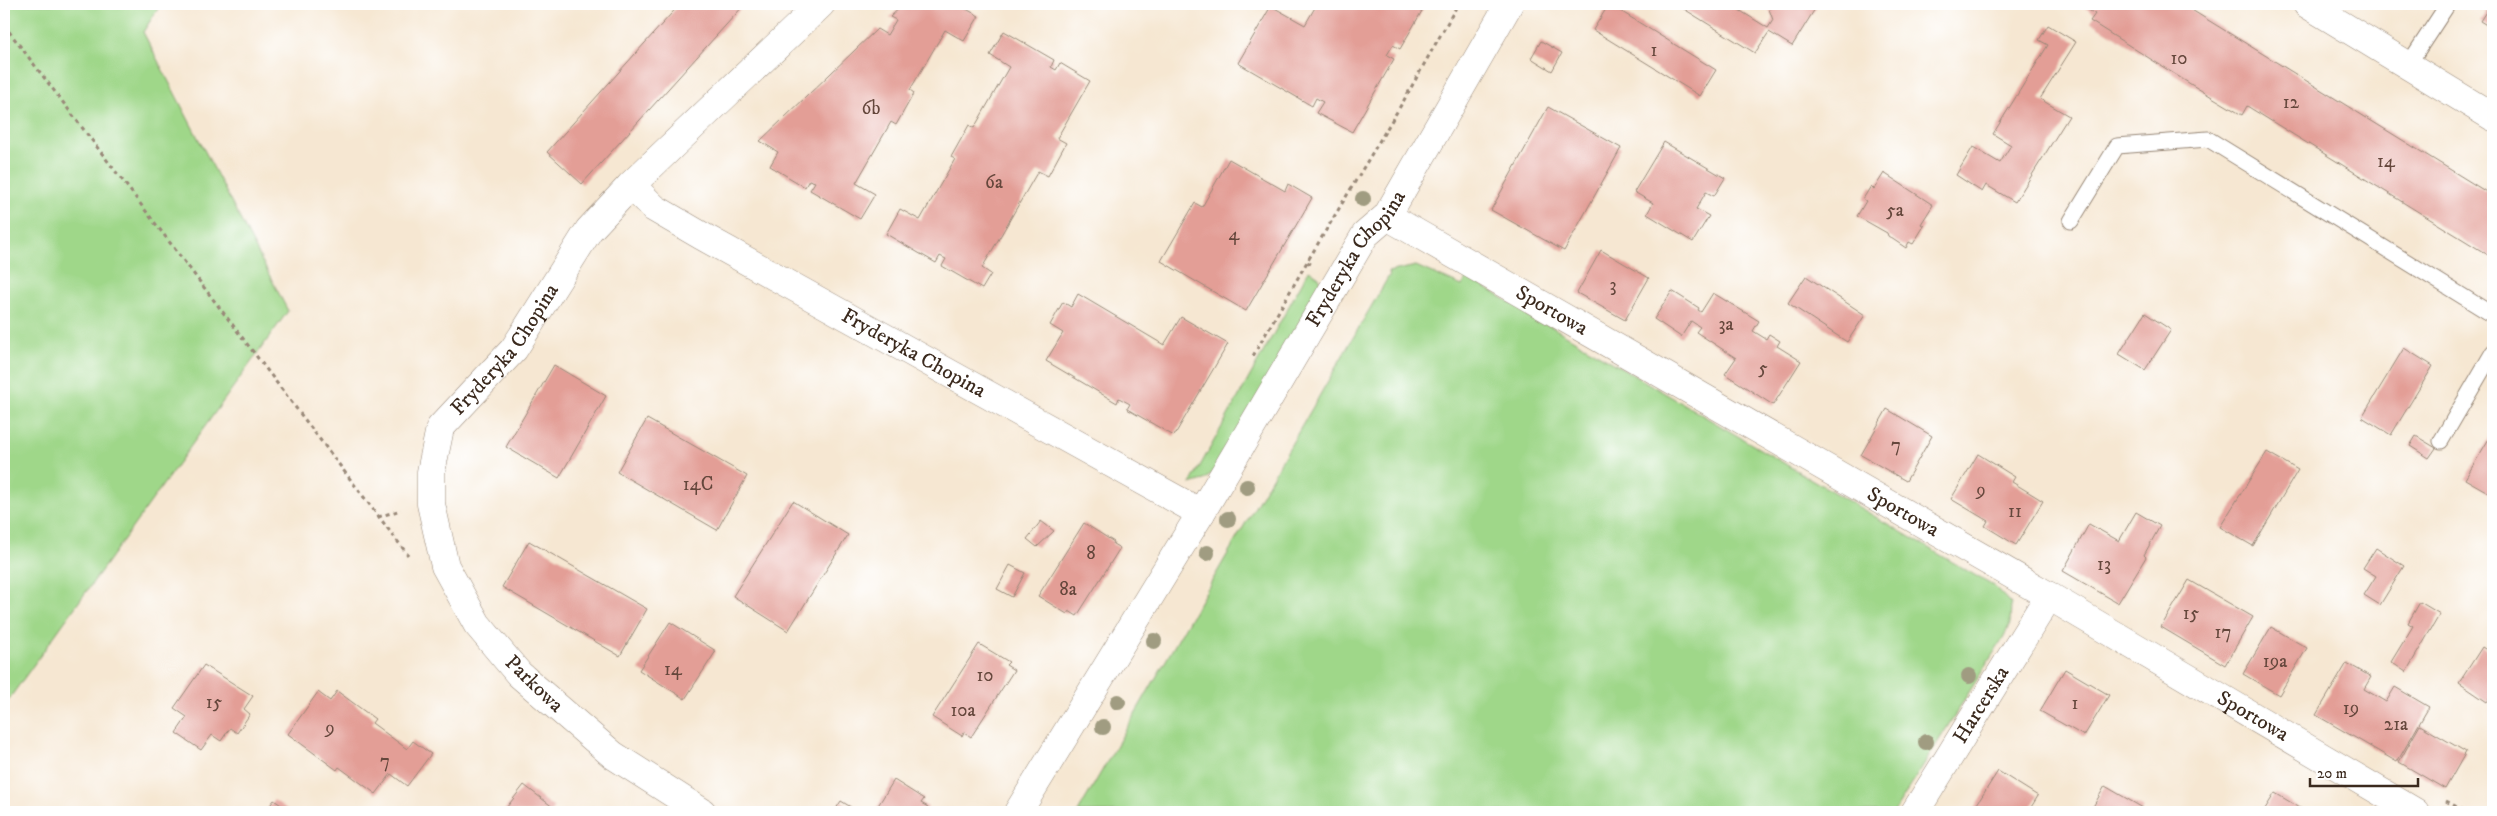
<svg xmlns="http://www.w3.org/2000/svg" width="2497" height="816" viewBox="0 0 2497 816" font-family="'IM FELL DW Pica',serif">
  <rect width="100%" height="100%" fill="#fff"/>
  <filter id="ink" filterUnits="userSpaceOnUse"><feTurbulence type="fractalNoise" baseFrequency=".02" numOctaves="2"/><feDisplacementMap in="SourceGraphic" scale="10" xChannelSelector="R" yChannelSelector="G"/><feConvolveMatrix kernelMatrix="1 2 1 2 8 2 1 2 1" color-interpolation-filters="sRGB"/></filter>
  <filter id="wash" filterUnits="userSpaceOnUse"><feTurbulence type="fractalNoise" baseFrequency=".0096" numOctaves="4" result="noise"/><feDisplacementMap in="SourceGraphic" scale="20" xChannelSelector="R" yChannelSelector="G"/><feGaussianBlur stdDeviation="1.12" result="paint"/><feColorMatrix in="noise" values="0 0 0 0 0 0 0 0 0 0 0 0 0 0 0 0 0 1.4 0 .05"/><feComposite in="paint" operator="in"/></filter>
  <g filter="url(#wash)">
    <rect width="100%" height="100%" fill="#f6e7d2"/>
    <g fill="#9fd789" stroke="#6d8054">
      <path d="M4,4h157l-18,28 145,279 -284,395z"/>
      <path d="M1416,266l46,20 5,-9 528,310 16,17 -1,20 -7,14 -109,174h-816l312,-538 -2,-2z"/>
      <path d="M1309,270l10,7 3,18 -105,175 -13,10 -14,4z"/>
    </g>
    <g id="blocks">
      <g fill="#e39e96">
        <path d="M680,4h65l-163,180 -35,-32z"/>
        <path d="M904,4h53l22,12 -15,25 -19,-11 -35,60 4,3 -18,32 -5,-3 -35,61 19,11 -15,25 -50,-29 5,-8 -6,-2 -4,7 -35,-21 8,-14 -18,-11 117,-112 10,6 9,-15 -6,-3z"/>
        <path d="M1317,4h109l-26,45 -7,-4 -6,10 7,4 -42,73 -36,-19 7,-11 -7,-4 -4,8 -74,-43 33,-57 34,19z"/>
        <path d="M1609,4l107,66 -16,26 -107,-66z"/>
        <path d="M1676,4h62l3,2 -2,4 29,18 5,-8 -4,-11 7,-5h42l-26,42 -23,-14 -14,21z"/>
        <path d="M2079,4h103l311,192v62l-246,-152 -5,9 -50,-30 -102,-64 5,-7z"/>
        <path d="M2491,4h2v25l-13,-8z"/>
        <path d="M2048,25l28,17 -36,57 29,17 -54,86 -29,-17 -4,7 -26,-17 17,-28 27,16 11,-18 -18,-11 55,-89 -9,-5z"/>
        <path d="M1004,31l50,29 -3,7 5,3 4,-7 30,18 -33,57 9,5 -18,33 -10,-5 -56,97 9,6 -9,15 -40,-23 4,-7 -6,-3 -4,7 -50,-29 14,-25 20,11 35,-61 -4,-2 18,-32 5,3 35,-61 -19,-12z"/>
        <path d="M1541,41l21,12 -10,18 -21,-13z"/>
        <path d="M1548,107l73,41 -57,103 -73,-41z"/>
        <path d="M1664,142l61,36 -11,18 -8,-4 -10,17 13,7 -16,26 -46,-28 6,-11 -19,-11z"/>
        <path d="M1229,159l56,32 3,-7 24,14 -66,113 -85,-50 34,-58 7,4z"/>
        <path d="M1884,173l49,32 -12,19 3,2 -11,18 -4,-2 -3,6 -18,-12 -1,-3 -30,-17 9,-15 -3,-2 8,-13 3,3z"/>
        <path d="M1601,250l48,28 -24,42 -48,-27z"/>
        <path d="M1806,276l59,39 -18,27 -59,-39z"/>
        <path d="M1672,291l27,17 -1,2 3,2 12,-19 46,28 -6,10 13,8 3,-5 11,7 -3,5 24,15 -28,44 -48,-31 11,-16 -40,-26 4,-5 -9,-6 -10,16 -27,-18z"/>
        <path d="M1078,294l86,51 17,-28 47,27 -54,92 -47,-27 3,-5 -11,-6 -2,5 -71,-42 17,-28 -13,-8 13,-23 8,5z"/>
        <path d="M2145,313l26,17 -26,40 -26,-16z"/>
        <path d="M2404,348l29,18 -42,69 -29,-18z"/>
        <path d="M554,365l52,31 -47,82 -53,-31z"/>
        <path d="M1887,409l45,27 -26,45 -45,-26z"/>
        <path d="M647,419l100,57 -30,54 -100,-58z"/>
        <path d="M2493,432v63l-28,-16z"/>
        <path d="M2416,436l20,12 -7,10 -19,-12z"/>
        <path d="M2267,452l31,18 -45,76 -33,-19z"/>
        <path d="M1978,454l37,23 -3,5 31,19 -27,44 -31,-19 3,-5 -37,-22z"/>
        <path d="M793,501l55,34 -60,96 -55,-35z"/>
        <path d="M2136,512l24,14 -16,29 2,2 -28,46 -55,-32 26,-47 30,17z"/>
        <path d="M1041,521l13,10 -17,16 -10,-8z"/>
        <path d="M1084,523l30,19 -1,2 7,4 -43,68 -8,-5 -2,3 -29,-18z"/>
        <path d="M529,541l118,68 -27,47 -118,-69z"/>
        <path d="M2376,548l28,18 -24,39 -16,-10 12,-19 -13,-8z"/>
        <path d="M1010,565l15,8 -13,24 -15,-8z"/>
        <path d="M2189,580l64,37 -28,48 -64,-38z"/>
        <path d="M2420,602l20,12 -34,58 -15,-10 22,-36 -5,-3z"/>
        <path d="M670,622l46,29 -31,48 -46,-29z"/>
        <path d="M2271,627l36,21 -28,47 -36,-21z"/>
        <path d="M979,644l30,18 -3,3 8,5 -43,67 -7,-5 -2,4 -30,-19z"/>
        <path d="M2482,647l11,7v39l-6,9 -28,-19z"/>
        <path d="M2347,663l24,14 -7,12 22,13 9,-15 34,20 -32,55 -81,-47z"/>
        <path d="M204,665l49,31 -9,13 6,5 -13,19 -7,-5 -9,13 -9,-6 -11,15 -25,-17 11,-16 -13,-9z"/>
        <path d="M2065,669l44,26 -25,41 -44,-25z"/>
        <path d="M337,691l38,28 -3,4 35,26 6,-8 18,13 -24,32 -16,-12 -15,20 -37,-27 -2,3 -49,-36 30,-42 12,9z"/>
        <path d="M2420,725l46,27 -21,37 -46,-27z"/>
        <path d="M1998,771l40,25 -10,16h-56z"/>
        <path d="M894,780l30,19 -3,4 7,4 -3,5h-51z"/>
        <path d="M524,785l30,23 -2,3 2,1h-51z"/>
        <path d="M2105,786l38,22 -2,4h-51z"/>
        <path d="M2275,793l32,19h-44z"/>
        <path d="M274,800l17,12h-26z"/>
        <path d="M841,801l18,11h-25z"/>
      </g>
    </g>
  </g>
  <g filter="url(#ink)">
    <use href="#blocks" fill-opacity="0" stroke="#988878" stroke-width="1"/>
    <g fill="none" stroke-linecap="round" stroke-linejoin="round">
      <g stroke="#988878" stroke-width="17">
        <g id="service">
          <path d="M2408,65l40,-61"/>
          <path d="M2071,221l46,-75 91,-7 285,176"/>
          <path d="M2441,441l52,-89"/>
        </g>
      </g>
      <g stroke="#988878" stroke-width="29">
        <g id="minor">
          <path d="M2307,4l186,113"/>
          <path id="s1" d="M631,185l23,23 48,28 499,277"/>
          <path id="s2" d="M1387,216l662,380 366,216"/>
          <path id="s3" d="M702,812l-89,-57 -94,-81 -42,-50 -32,-58 -14,-62v-32l9,-44 74,-79 75,-119 42,-45 190,-181"/>
          <path id="s4" d="M1018,812l183,-299 164,-278 22,-19 122,-212"/>
          <path id="s5" d="M1915,812l134,-216"/>
        </g>
      </g>
      <g stroke="#988878" stroke-width="3" stroke-dasharray="4 4" stroke-linecap="butt">
        <path d="M4,25l404,530"/>
        <path d="M1311,264l-4,-2 97,-162 54,-96"/>
        <path d="M1253,356l54,-94"/>
        <path d="M378,517l23,-7"/>
        <path d="M2446,801l20,11"/>
      </g>
      <use href="#service" stroke="#fff" stroke-width="15"/>
      <use href="#minor" stroke="#fff" stroke-width="28"/>
    </g>
    <g fill="#a09c81">
      <circle cx="1363" cy="199" r="8"/>
      <circle cx="1247" cy="487" r="8"/>
      <circle cx="1228" cy="519" r="8"/>
      <circle cx="1207" cy="553" r="8"/>
      <circle cx="1154" cy="641" r="8"/>
      <circle cx="1969" cy="676" r="8"/>
      <circle cx="1118" cy="702" r="8"/>
      <circle cx="1103" cy="727" r="8"/>
      <circle cx="1926" cy="742" r="8"/>
    </g>
  </g>
  <g text-anchor="middle" dominant-baseline="central" stroke-width="4" stroke-linejoin="round" paint-order="stroke">
    <g font-size="19" fill="#65473c">
      <text x="1654" y="50">1</text>
      <text x="2179" y="58">10</text>
      <text x="2291" y="102">12</text>
      <text x="871" y="108">6b</text>
      <text x="2386" y="161">14</text>
      <text x="994" y="182">6a</text>
      <text x="1895" y="210">5a</text>
      <text x="1234" y="234">4</text>
      <text x="1613" y="285">3</text>
      <text x="1726" y="324">3a</text>
      <text x="1763" y="368">5</text>
      <text x="1896" y="445">7</text>
      <text x="698" y="484">14C</text>
      <text x="1981" y="490">9</text>
      <text x="2015" y="511">11</text>
      <text x="1091" y="553">8</text>
      <text x="2104" y="564">13</text>
      <text x="1068" y="589">8a</text>
      <text x="2191" y="613">15</text>
      <text x="2223" y="632">17</text>
      <text x="2275" y="661">19a</text>
      <text x="673" y="669">14</text>
      <text x="985" y="675">10</text>
      <text x="214" y="702">15</text>
      <text x="2075" y="703">1</text>
      <text x="2351" y="708">19</text>
      <text x="963" y="710">10a</text>
      <text x="2396" y="724">21a</text>
      <text x="330" y="728">9</text>
      <text x="385" y="761">7</text>
    </g>
    <g font-size="21" fill="#3b2a1e" stroke="#fff">
      <text stroke="none"><textPath href="#s4" startOffset="649">Fryderyka Chopina</textPath></text>
      <text stroke="none"><textPath href="#s2" startOffset="190">Sportowa</textPath></text>
      <text stroke="none"><textPath href="#s3" startOffset="604">Fryderyka Chopina</textPath></text>
      <text stroke="none"><textPath href="#s1" startOffset="330">Fryderyka Chopina</textPath></text>
      <text stroke="none"><textPath href="#s2" startOffset="595">Sportowa</textPath></text>
      <text transform="translate(534 684) rotate(44)">Parkowa</text>
      <text stroke="none"><textPath href="#s5" startOffset="126">Harcerska</textPath></text>
      <text stroke="none"><textPath href="#s2" startOffset="1000">Sportowa</textPath></text>
    </g>
  </g>
  <rect width="2497" height="816" fill="none" stroke="#fff" stroke-width="20"/>
  <path d="M2310 778v8h108v-8" fill="none" stroke="#3b2a1e" stroke-width="2.5"/>
  <text x="2317" y="778" font-size="15" fill="#3b2a1e" stroke="#ffffff" stroke-width="4" paint-order="stroke">20 m</text>
</svg>
